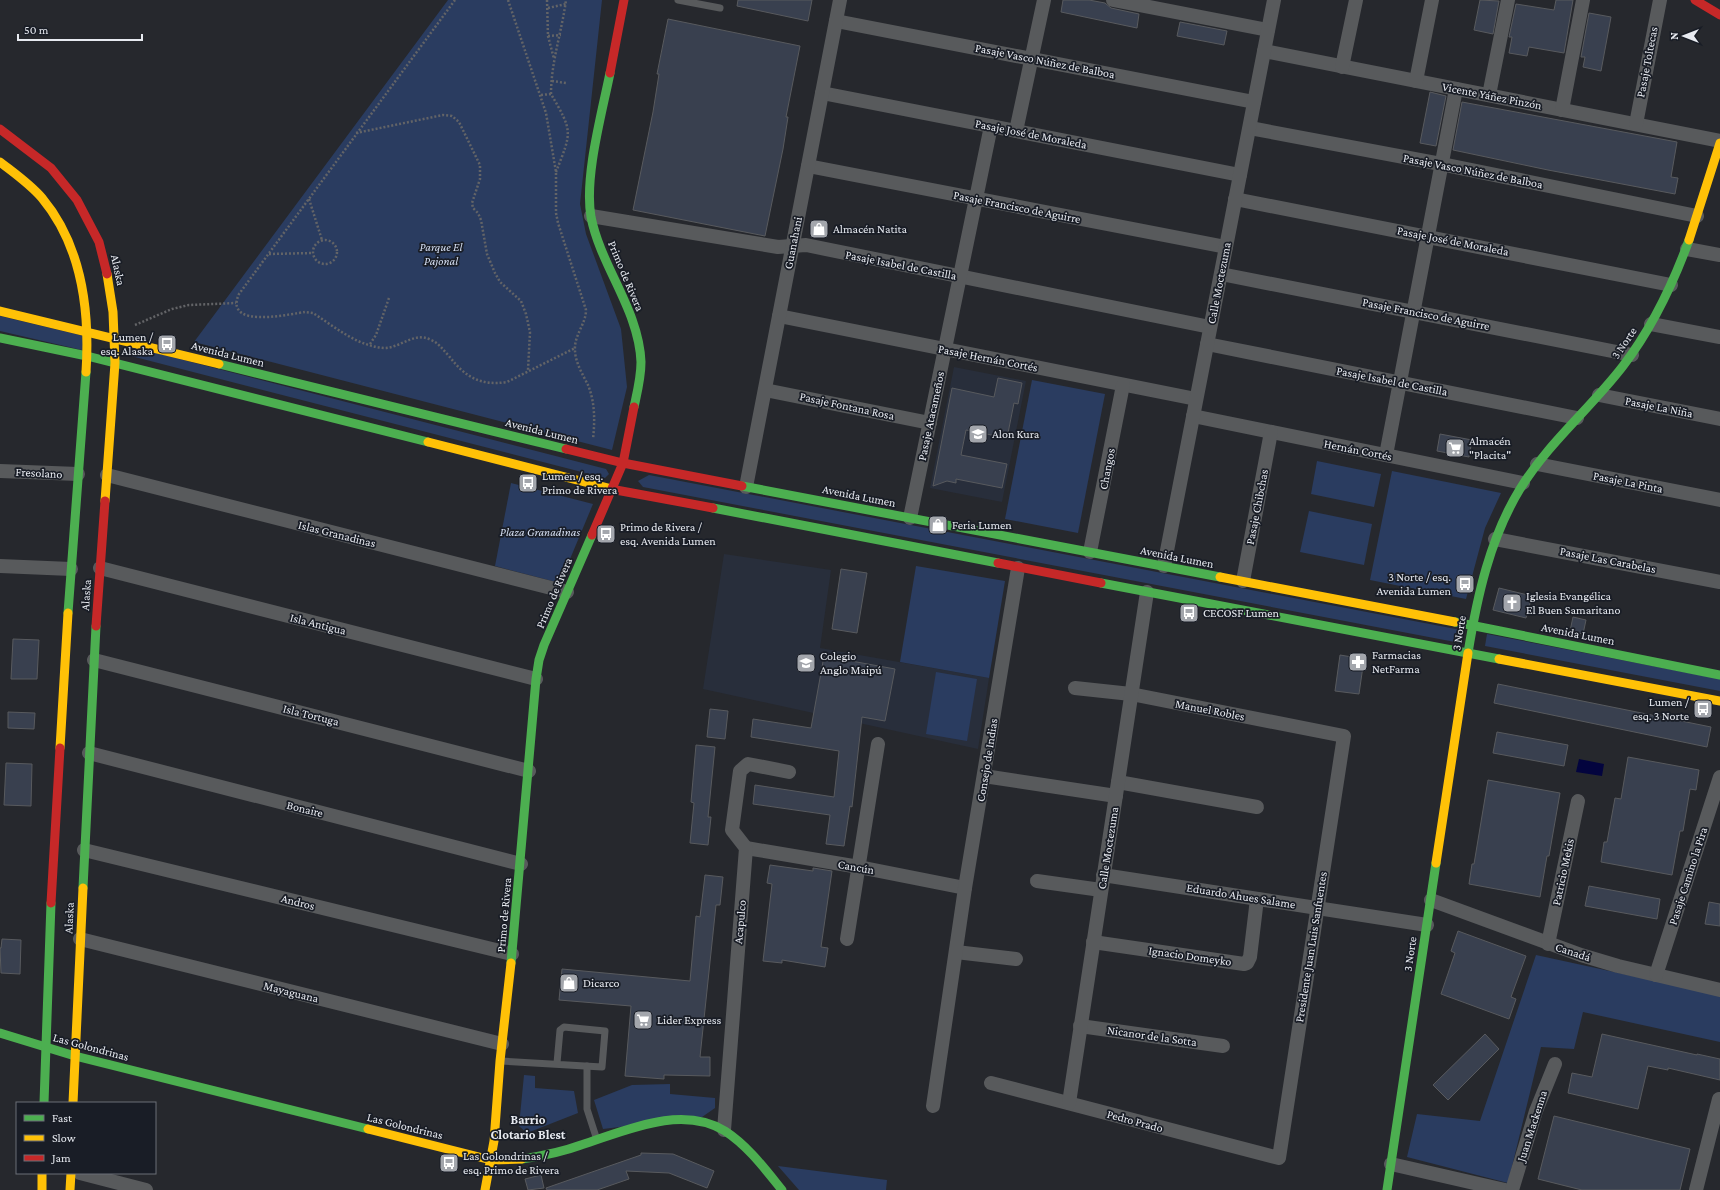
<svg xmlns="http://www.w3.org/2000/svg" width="1720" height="1190" viewBox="0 0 1720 1190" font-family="'Crimson Pro',serif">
  <rect width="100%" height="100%" fill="#26282d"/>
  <g fill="#282e3b">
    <path d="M954,367l72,14 -24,121 -72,-14z"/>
    <path d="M724,554l107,16 -11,78 169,30 -11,71 -275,-60z"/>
  </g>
  <g fill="#2a3c60">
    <path d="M448,0h154l-22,204 6,30 35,95 6,58 -15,63 -418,-108z"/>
    <path d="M0,316l88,21 -2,14 -86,-20z"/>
    <path d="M133,347l473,122 3,5 -4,4 -474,-122z"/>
    <path d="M1032,380l73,14 -27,139 -73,-14z"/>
    <path d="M1317,461l64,13 -7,33 -63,-13z"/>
    <path d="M1392,471l109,22 -16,35 -19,71 -96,-19z"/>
    <path d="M649,475l812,155 -6,12 -812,-155 -5,-6z"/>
    <path d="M511,483l82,21 -33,79 -65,-17z"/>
    <path d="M1309,511l63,13 -8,41 -64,-13z"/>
    <path d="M916,566l89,15 -16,97 -89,-16z"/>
    <path d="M1487,634l233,45v12l-235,-45z"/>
    <path d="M936,672l41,7 -10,62 -41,-7z"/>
    <path d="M1536,955l184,40v47l-137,-30 -9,37 -33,-2 -33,136 -101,-26 10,-43 63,7z"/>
    <path d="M524,1075l11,1v12l39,3 4,22 -51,20 -8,-7z"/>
    <path d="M670,1084v10l45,4v10l-13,9 -99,12 -9,-29 38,-15z"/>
    <path d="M778,1166l109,14 -1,10h-87z"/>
  </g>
  <path fill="#03043e" d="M1579,759l25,5 -2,12 -26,-4z"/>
  <g fill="#39404f" stroke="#585a5e">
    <path d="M738,0h74l-4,21 -71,-15z"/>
    <path d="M1063,0h26l16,3 6,5 28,6 -2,14 -76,-16z"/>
    <path d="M1480,0l19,1 -6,33 -19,-4z"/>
    <path d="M1556,0h17l-9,53 -35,-6 -2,9 -18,-3 3,-16h-3l7,-33 38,6z"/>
    <path d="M1589,13l22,4 -10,54 -18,-4 2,-10h-4z"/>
    <path d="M668,19l132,27 -14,71h2l-5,32 -18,87 -132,-26 20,-98 6,-38h-2z"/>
    <path d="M1180,22l47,9 -3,14 -47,-9z"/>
    <path d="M1430,92l16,4 -10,50 -16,-3z"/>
    <path d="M1462,102l215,40 -6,35 7,1 -3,16 -127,-24 -95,-20z"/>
    <path d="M998,378l24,5 -4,21 -4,-1 -7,35 -41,-8 -5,25 46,9 -5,24 -46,-9v4l-9,-2 -14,5 19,-98 42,9z"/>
    <path d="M1440,434l32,6 -3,17 -32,-6z"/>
    <path d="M841,569l26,4 -10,60 -25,-4z"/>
    <path d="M1499,588l33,8 -6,22 -33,-8z"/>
    <path d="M1573,617l13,3 -3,14 -13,-3z"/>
    <path d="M13,639l26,1 -2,39h-26z"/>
    <path d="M1340,655l24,4 -5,35 -24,-3z"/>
    <path d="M824,656l71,13 -10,52 -23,-4 -10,90 -2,-1 -6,40 -18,-2 4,-29 -77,-11 2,-19 79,12 5,-46 -88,-14 2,-18 58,9z"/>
    <path d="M1498,684l213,43 -4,20 -213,-44z"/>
    <path d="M710,709l18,2 -3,28 -18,-2z"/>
    <path d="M8,712l27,1 -1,16 -26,-1z"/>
    <path d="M1497,732l71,13 -4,21 -71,-13z"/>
    <path d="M696,745l19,2 -7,70h3l-3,28 -18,-2 4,-40 -3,-1z"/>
    <path d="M1628,757l71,13 -3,20 -6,-1 -7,42h-3l-8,44 -71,-13 3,-20h3l8,-44 6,1z"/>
    <path d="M6,763l26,1 -1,42 -27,-1z"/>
    <path d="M1488,780l72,13 -11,63h-2l-7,41 -71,-13 3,-20h2z"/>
    <path d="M770,865l43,6v-3l19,3 -11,76 7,1 -3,19 -43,-7v3l-19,-2 9,-77 -5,-1z"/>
    <path d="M705,875l18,2 -3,28h-4l-16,152h10v19l-46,-1v4l-39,-3 6,-70 -72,-6 3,-31 128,12 6,-65 4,1z"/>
    <path d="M1589,886l71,13 -3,20 -72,-13z"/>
    <path d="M1709,902l11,2v22l-15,-2z"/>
    <path d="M1458,931l68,25 -15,41 5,2 -7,20 -68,-25 14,-41 -4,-2z"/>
    <path d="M2,939l19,1 -1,34 -19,-1 -1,-25h1z"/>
    <path d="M1485,1034l14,15 -51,51 -15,-15z"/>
    <path d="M1602,1034l95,21v-1l23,5v21l-52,-12v2l-20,-4 -10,43 -70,-16 4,-20 20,4z"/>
    <path d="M1554,1116l136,33 -10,41h-98l-44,-11z"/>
    <path d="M641,1153l32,1 41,17 -7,17 -38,-15 -43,-2 3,8 -32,11h-50l-1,-2 95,-33z"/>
    <path d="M541,1175l3,13 -16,2 -3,-11z"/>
  </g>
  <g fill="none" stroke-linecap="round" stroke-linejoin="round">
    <g stroke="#636467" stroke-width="2.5" stroke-dasharray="2 2" stroke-linecap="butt">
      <path d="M455,0l-216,294c-2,5 -4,10 -1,15 8,15 53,5 67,3l8,1c22,14 44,33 71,35 17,0 30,-17 47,-8 8,3 12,10 18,16 16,21 31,30 58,26l68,-34"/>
      <path d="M508,0l38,113 10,59v41l2,10 28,87c0,14 -12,25 -11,40 0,12 8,25 13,35 7,17 7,36 5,54"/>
      <path d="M547,0l1,36 6,23"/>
      <path d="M548,8l18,-4"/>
      <path d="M548,36l13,-1"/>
      <path d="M552,81l14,2"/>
      <path d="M551,94c0,-32 11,-63 15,-94"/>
      <path d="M541,95l10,-1c22,38 21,37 5,78"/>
      <path d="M356,133l87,-18 9,1 7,6 21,43v14l-8,24 1,5 5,5 3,7 6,34 8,19 5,9 21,19 5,13 4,18 -2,38"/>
      <path d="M309,199l13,41"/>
      <circle cx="325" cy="252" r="12"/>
      <path d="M269,254l44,-1"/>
      <path d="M135,325l37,-16 17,-4 47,-2"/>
      <path d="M370,344l6,-9 13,-37"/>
    </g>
    <g stroke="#585a5c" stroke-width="7">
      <path d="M678,0l42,8"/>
      <path d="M501,1061l101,6 3,-36 -41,-4 -4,3 -3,33"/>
      <path d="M587,1066v43l10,31"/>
    </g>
    <g stroke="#585a5c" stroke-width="14">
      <path d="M1113,0l155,30"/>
      <path d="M836,21l418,81"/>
      <path d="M1264,51l456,90"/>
      <path d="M1342,67l14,-67"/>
      <path d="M1416,81l16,-81"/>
      <path d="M822,93l418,82"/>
      <path d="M1489,95l19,-95"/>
      <path d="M1562,110l21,-110"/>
      <path d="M1636,124l24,-124"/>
      <path d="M1250,128l191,36 256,52"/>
      <path d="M1016,131l28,-131"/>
      <path d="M808,166l418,81"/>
      <path d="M1235,199l436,86"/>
      <path d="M591,216l187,31 28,-2 404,82"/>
      <path d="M1687,249l33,6"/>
      <path d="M1221,274l411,81"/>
      <path d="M779,316l417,83"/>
      <path d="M1651,324l69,13"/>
      <path d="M1207,344l370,74"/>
      <path d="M765,390l165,33"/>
      <path d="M1599,395l121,24"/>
      <path d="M1193,416l330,67"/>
      <path d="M1386,455l70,-366"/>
      <path d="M1537,464l183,36"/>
      <path d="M0,471l78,3"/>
      <path d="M107,475l460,117"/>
      <path d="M746,487l94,-487"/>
      <path d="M910,518l81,-392"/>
      <path d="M1495,539l225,43"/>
      <path d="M1090,552l33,-167"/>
      <path d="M0,566l71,3"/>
      <path d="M1164,566l110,-566"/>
      <path d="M100,568l436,111"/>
      <path d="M1243,581l28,-149"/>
      <path d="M94,660l435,111"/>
      <path d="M89,753l432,111"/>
      <path d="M984,776l132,20"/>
      <path d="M1118,782l139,25"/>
      <path d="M746,848l113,19 106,21"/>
      <path d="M84,850l428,104"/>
      <path d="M1103,875l324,50"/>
      <path d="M1037,881l64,9"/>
      <path d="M1431,900l150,55 37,11 102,24"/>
      <path d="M80,939l422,105"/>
      <path d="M847,939l31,-195"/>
      <path d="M1093,942l151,22 3,-1 3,-6 7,-58"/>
      <path d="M1548,944l30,-143"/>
      <path d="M956,952l60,7"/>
      <path d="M1656,975l64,-198"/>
      <path d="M1080,1026l143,20"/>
      <path d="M991,1083l288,75 65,-422 -213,-42 -56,-6"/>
      <path d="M1069,1103l78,-511"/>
      <path d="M933,1106l32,-218 53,-320"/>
      <path d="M724,1130l22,-282 -14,-18 8,-59 8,-7 41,8"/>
      <path d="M1391,1164l114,26"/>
      <path d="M80,1173l66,17"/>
      <path d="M1512,1190l24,-79 19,-47"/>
      <path d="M1696,1190l23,-91"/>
    </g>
    <g stroke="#4caf50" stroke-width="9">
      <path d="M610,73c-8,40 -26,104 -19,144 10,50 48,93 50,145 0,16 -4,31 -7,45"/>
      <path d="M0,338l87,18 341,86"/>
      <path d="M219,364l347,85"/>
      <path d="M742,486l478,91"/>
      <path d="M713,508l285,55"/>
      <path d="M1101,583l398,76"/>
      <path d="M68,613l18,-241"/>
      <path d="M1455,622l265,53"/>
      <path d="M1468,653c9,-56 22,-115 52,-164 29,-47 70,-80 103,-123 29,-38 50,-82 66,-126"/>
      <path d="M83,888l13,-262"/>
      <path d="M511,963l25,-284 3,-19 5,-15 48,-110"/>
      <path d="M0,1033l75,23 293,73"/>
      <path d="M44,1103l7,-200"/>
      <path d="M522,1159c20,-3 40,-7 59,-14 44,-14 100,-41 144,-14 23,15 40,38 57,59"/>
      <path d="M1387,1190l49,-327"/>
    </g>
    <g stroke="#ffc107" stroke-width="9">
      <path d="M0,162c14,11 30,22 42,36 40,48 48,113 44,174"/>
      <path d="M1689,240l31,-97"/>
      <path d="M0,311l219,53"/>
      <path d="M428,442l188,48"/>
      <path d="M105,501l10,-138 -2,-51 -6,-38"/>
      <path d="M1220,577l235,45"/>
      <path d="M1499,659l221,42"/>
      <path d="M60,748l8,-135"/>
      <path d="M1436,863l32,-210"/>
      <path d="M73,1103l10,-215"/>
      <path d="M368,1129l123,31 31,-1"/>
      <path d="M42,1173v17"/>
      <path d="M70,1190l1,-17"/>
      <path d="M485,1190l9,-49 6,-80 11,-98"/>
    </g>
    <g stroke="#c62828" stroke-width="9">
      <path d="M1695,0l25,15"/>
      <path d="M610,73l14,-73"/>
      <path d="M0,129l51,39 26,32 22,42 8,32"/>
      <path d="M566,449l57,14 119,23"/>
      <path d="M616,490l97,18"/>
      <path d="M592,535l31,-72 11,-56"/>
      <path d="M998,563l103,20"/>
      <path d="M96,626l9,-125"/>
      <path d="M51,903l9,-155"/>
    </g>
  </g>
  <defs>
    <g id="shop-square" transform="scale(1)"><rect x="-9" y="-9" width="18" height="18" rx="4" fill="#a3a6ac" stroke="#191d26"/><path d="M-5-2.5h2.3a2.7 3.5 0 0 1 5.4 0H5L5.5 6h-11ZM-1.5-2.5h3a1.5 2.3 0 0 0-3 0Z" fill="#fff"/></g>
    <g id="bus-square" transform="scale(1)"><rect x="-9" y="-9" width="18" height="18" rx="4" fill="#a3a6ac" stroke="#191d26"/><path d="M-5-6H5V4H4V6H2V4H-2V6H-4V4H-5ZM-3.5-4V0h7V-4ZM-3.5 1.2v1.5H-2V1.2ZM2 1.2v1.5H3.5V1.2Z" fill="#fff"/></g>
    <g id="school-square" transform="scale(1)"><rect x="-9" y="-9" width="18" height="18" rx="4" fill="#a3a6ac" stroke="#191d26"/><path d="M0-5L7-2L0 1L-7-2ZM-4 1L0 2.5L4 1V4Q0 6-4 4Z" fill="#fff"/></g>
    <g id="supermarket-square" transform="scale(1)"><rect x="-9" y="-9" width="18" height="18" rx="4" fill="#a3a6ac" stroke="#191d26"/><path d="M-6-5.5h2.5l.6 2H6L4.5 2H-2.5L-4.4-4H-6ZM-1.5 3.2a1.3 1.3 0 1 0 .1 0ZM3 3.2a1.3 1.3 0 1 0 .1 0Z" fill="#fff"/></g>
    <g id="church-square" transform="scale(1)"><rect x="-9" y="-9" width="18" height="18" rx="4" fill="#a3a6ac" stroke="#191d26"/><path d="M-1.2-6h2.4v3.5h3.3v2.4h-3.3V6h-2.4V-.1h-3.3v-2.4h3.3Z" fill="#fff"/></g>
    <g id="pharmacy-square" transform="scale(1)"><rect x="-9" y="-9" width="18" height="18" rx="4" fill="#a3a6ac" stroke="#191d26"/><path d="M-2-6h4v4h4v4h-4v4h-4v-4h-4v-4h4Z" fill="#fff"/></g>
  </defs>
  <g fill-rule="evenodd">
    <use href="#shop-square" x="819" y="229"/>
    <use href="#bus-square" x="167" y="344"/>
    <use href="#school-square" x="978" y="434"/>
    <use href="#supermarket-square" x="1455" y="448"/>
    <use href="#bus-square" x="528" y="483"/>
    <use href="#shop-square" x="938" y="525"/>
    <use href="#bus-square" x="606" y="534"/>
    <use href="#bus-square" x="1465" y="584"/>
    <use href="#church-square" x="1512" y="603"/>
    <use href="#bus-square" x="1189" y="613"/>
    <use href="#pharmacy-square" x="1358" y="662"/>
    <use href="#school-square" x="806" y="663"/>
    <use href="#bus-square" x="1703" y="709"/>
    <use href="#shop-square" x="569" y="983"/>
    <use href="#supermarket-square" x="643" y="1020"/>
    <use href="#bus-square" x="449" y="1163"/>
  </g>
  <g text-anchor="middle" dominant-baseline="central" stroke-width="3.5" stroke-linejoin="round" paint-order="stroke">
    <g font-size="12" fill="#e7eaf0" stroke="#191d26">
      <text transform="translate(1045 61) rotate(11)">Pasaje Vasco Núñez de Balboa</text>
      <text transform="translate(1647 62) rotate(-79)">Pasaje Toltecas</text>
      <text transform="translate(1492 96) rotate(11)">Vicente Yáñez Pinzón</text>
      <text transform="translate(1031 134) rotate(11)">Pasaje José de Moraleda</text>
      <text transform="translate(1473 171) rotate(11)">Pasaje Vasco Núñez de Balboa</text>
      <text transform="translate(1017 207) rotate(11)">Pasaje Francisco de Aguirre</text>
      <text transform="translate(1453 241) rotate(11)">Pasaje José de Moraleda</text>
      <text transform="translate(793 243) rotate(-79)">Guanahani</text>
      <text transform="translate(901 265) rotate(11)">Pasaje Isabel de Castilla</text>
      <text transform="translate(118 270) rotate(78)">Alaska</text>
      <text transform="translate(626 276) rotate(67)">Primo de Rivera</text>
      <text transform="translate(1219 283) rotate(-79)">Calle Moctezuma</text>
      <text transform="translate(1426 314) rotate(11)">Pasaje Francisco de Aguirre</text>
      <text transform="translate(1624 343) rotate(-56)">3 Norte</text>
      <text transform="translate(228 354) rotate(14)">Avenida Lumen</text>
      <text transform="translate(988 358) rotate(11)">Pasaje Hernán Cortés</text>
      <text transform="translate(1392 381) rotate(11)">Pasaje Isabel de Castilla</text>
      <text transform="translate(847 406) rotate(12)">Pasaje Fontana Rosa</text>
      <text transform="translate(1659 407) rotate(11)">Pasaje La Niña</text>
      <text transform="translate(931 416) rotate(-78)">Pasaje Atacameños</text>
      <text transform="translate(542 431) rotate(14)">Avenida Lumen</text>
      <text transform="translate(1358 450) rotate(11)">Hernán Cortés</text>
      <text transform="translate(1107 469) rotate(-79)">Changos</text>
      <text transform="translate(39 473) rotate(3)">Fresolano</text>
      <text transform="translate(1628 482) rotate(11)">Pasaje La Pinta</text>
      <text transform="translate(859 496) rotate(11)">Avenida Lumen</text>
      <text transform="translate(1257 507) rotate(-79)">Pasaje Chibchas</text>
      <text transform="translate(337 534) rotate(14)">Islas Granadinas</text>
      <text transform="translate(1177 557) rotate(11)">Avenida Lumen</text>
      <text transform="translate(1608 560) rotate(11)">Pasaje Las Carabelas</text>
      <text transform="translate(554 593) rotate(-67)">Primo de Rivera</text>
      <text transform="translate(86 595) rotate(-86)">Alaska</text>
      <text transform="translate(318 624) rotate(14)">Isla Antigua</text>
      <text transform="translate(1459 633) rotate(-80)">3 Norte</text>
      <text transform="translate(1578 634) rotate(11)">Avenida Lumen</text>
      <text transform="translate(1210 710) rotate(11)">Manuel Robles</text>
      <text transform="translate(311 715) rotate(14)">Isla Tortuga</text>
      <text transform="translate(987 760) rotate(-81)">Consejo de Indias</text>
      <text transform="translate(305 809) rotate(14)">Bonaire</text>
      <text transform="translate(1108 848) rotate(-81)">Calle Moctezuma</text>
      <text transform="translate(856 867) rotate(10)">Cancún</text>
      <text transform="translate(1563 872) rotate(-78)">Patricio Mekis</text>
      <text transform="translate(1688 876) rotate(-72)">Pasaje Camino la Pira</text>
      <text transform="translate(1241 896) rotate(9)">Eduardo Ahues Salame</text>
      <text transform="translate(298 902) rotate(14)">Andros</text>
      <text transform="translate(504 915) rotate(-85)">Primo de Rivera</text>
      <text transform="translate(69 918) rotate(-87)">Alaska</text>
      <text transform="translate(740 922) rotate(-85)">Acapulco</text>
      <text transform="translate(1311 947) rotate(-81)">Presidente Juan Luis Sanfuentes</text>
      <text transform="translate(1573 952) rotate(18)">Canadá</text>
      <text transform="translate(1410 954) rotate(-82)">3 Norte</text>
      <text transform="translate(1190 956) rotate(8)">Ignacio Domeyko</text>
      <text transform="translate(291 992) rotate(14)">Mayaguana</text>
      <text transform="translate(1152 1036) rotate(8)">Nicanor de la Sotta</text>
      <text transform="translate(91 1047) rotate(15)">Las Golondrinas</text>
      <text transform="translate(1135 1121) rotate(15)">Pedro Prado</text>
      <text transform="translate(405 1126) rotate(14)">Las Golondrinas</text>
      <text transform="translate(1532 1126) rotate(-72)">Juan Mackenna</text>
    </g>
    <g font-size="12" fill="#e7eaf0" stroke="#191d26" text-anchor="start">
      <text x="833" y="229">Almacén Natita</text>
      <text x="153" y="337" text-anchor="end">Lumen /<tspan x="153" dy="14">esq. Alaska</tspan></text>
      <text x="992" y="434">Alon Kura</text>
      <text x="1469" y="441">Almacén<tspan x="1469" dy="14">"Placita"</tspan></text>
      <text x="542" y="476">Lumen / esq.<tspan x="542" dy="14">Primo de Rivera</tspan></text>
      <text x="952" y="525">Feria Lumen</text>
      <text x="620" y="527">Primo de Rivera /<tspan x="620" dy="14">esq. Avenida Lumen</tspan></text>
      <text x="1451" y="577" text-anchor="end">3 Norte / esq.<tspan x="1451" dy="14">Avenida Lumen</tspan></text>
      <text x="1526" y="596">Iglesia Evangélica<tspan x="1526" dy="14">El Buen Samaritano</tspan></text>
      <text x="1203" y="613">CECOSF Lumen</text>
      <text x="1372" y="655">Farmacias<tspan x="1372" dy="14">NetFarma</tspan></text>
      <text x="820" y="656">Colegio<tspan x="820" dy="14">Anglo Maipú</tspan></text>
      <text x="1689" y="702" text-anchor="end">Lumen /<tspan x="1689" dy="14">esq. 3 Norte</tspan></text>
      <text x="583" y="983">Dicarco</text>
      <text x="657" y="1020">Lider Express</text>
      <text x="463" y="1156">Las Golondrinas /<tspan x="463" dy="14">esq. Primo de Rivera</tspan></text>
    </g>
    <g font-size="12" font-style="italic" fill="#d5dff3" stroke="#191d26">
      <text x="441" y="247">Parque El<tspan x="441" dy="14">Pajonal</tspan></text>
      <text x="540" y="532">Plaza Granadinas</text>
    </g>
    <g font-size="13" font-weight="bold" fill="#e7eaf0" stroke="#191d26">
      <text x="528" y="1119">Barrio<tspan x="528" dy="15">Clotario Blest</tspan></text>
    </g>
  </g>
  <rect x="16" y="1102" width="140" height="72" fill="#191d26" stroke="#6b6f77"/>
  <rect x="24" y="1115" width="20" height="6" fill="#4caf50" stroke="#6b6f77"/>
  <text x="52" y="1122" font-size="12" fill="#e7eaf0">Fast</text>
  <rect x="24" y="1135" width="20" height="6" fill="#ffc107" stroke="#6b6f77"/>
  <text x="52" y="1142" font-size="12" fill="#e7eaf0">Slow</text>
  <rect x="24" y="1155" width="20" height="6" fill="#c62828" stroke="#6b6f77"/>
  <text x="52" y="1162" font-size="12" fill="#e7eaf0">Jam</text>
  <g transform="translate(1684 36) rotate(270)" stroke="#191d26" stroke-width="3" paint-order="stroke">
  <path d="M0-3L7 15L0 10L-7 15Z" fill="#e7eaf0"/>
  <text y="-6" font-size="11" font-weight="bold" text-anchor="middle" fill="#e7eaf0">N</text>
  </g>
  <path d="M18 34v6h124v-6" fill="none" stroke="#e7eaf0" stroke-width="2"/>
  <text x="24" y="34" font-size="12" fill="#e7eaf0" stroke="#191d26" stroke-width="3" paint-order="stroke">50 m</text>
</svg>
